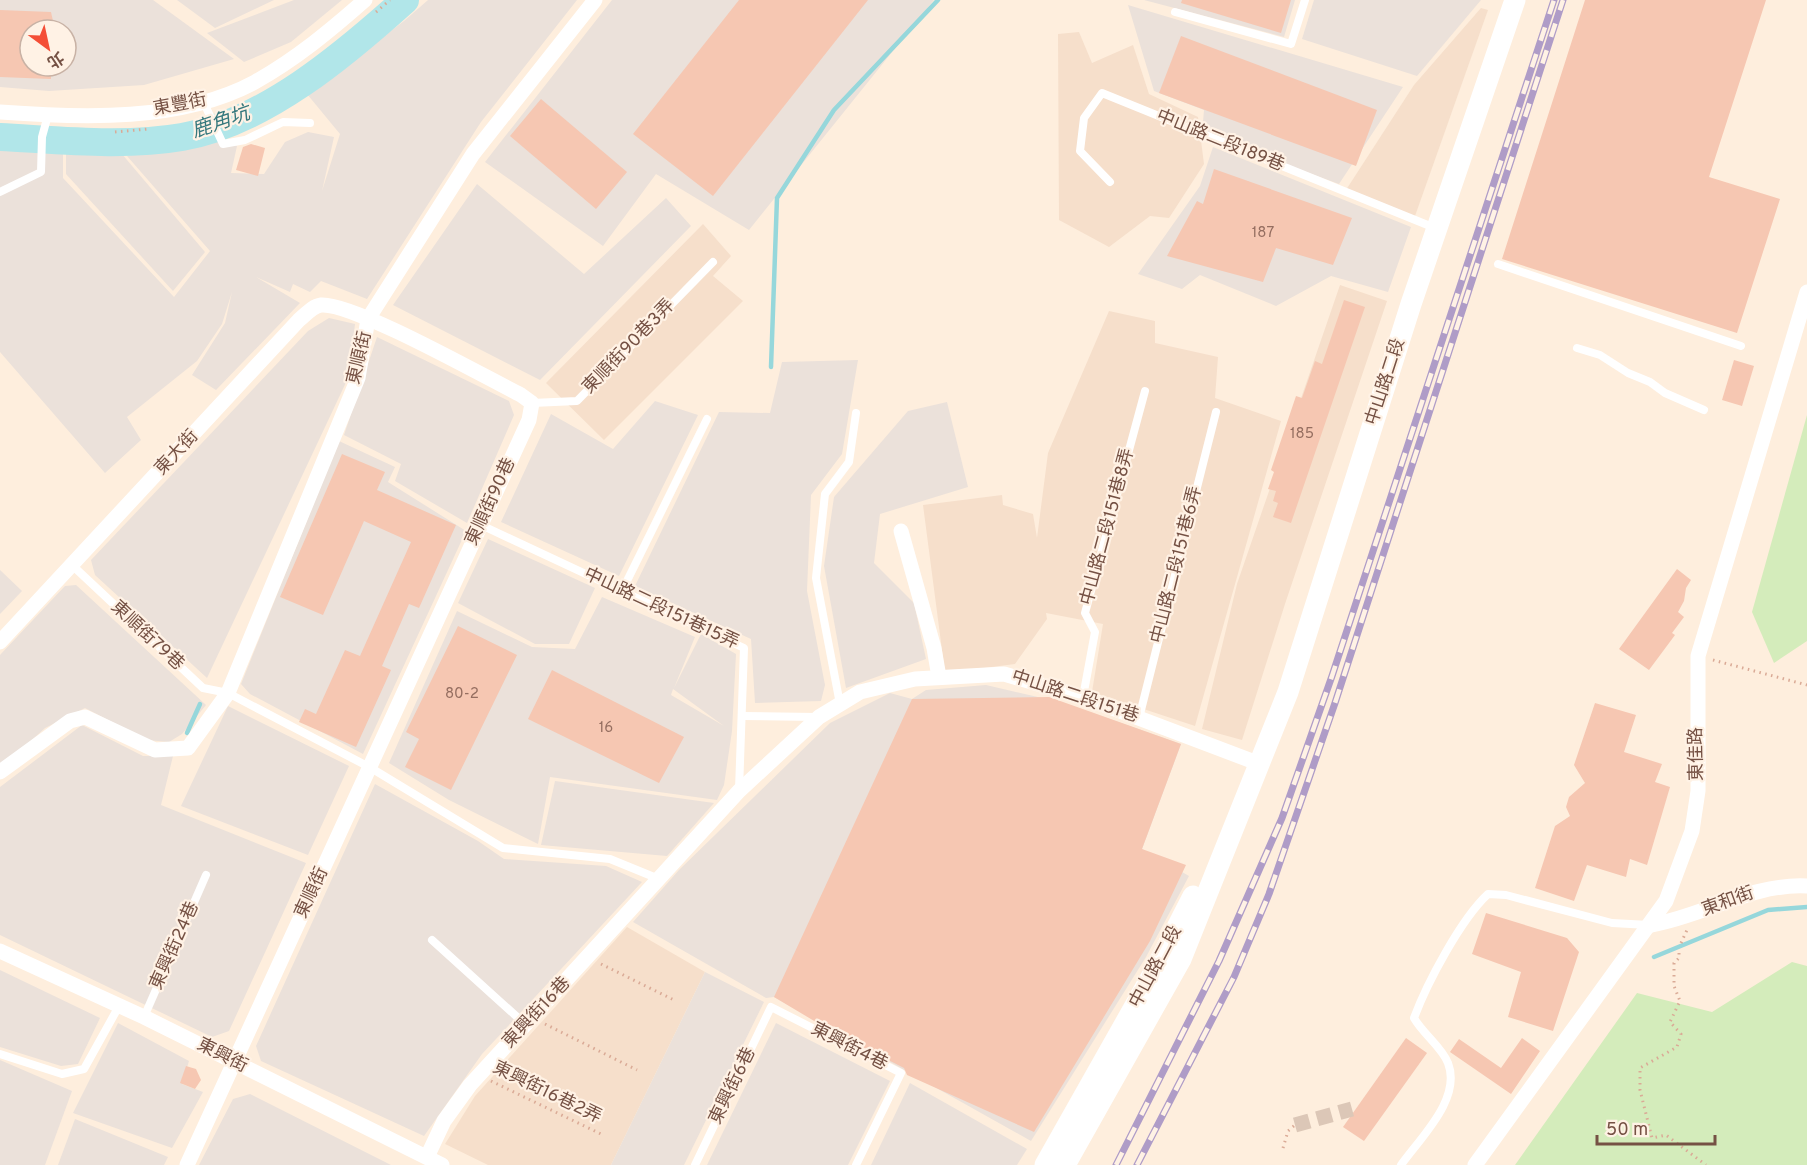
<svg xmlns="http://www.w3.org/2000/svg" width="1807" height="1165" viewBox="0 0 1807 1165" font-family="Overpass,'Noto Sans TC',sans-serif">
  <rect width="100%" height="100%" fill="#feeedd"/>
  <g fill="#f6dfcb">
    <path d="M1481,8l7,2 -73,206 -71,-23 70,-108z"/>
    <path d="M1079,32l13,31 41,-18 16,49 49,23 6,47 -35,54 -19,-2 -41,31 -50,-27 -1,-186z"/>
    <path d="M703,224l28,32 -18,20 30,25 -139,139 -58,-57z"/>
    <path d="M1340,285l47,16 -102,303 -43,136 -40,-11 35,-145z"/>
    <path d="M1109,311l46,10v22l63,14 -3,41 66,23 -86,305 -103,-34 11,-68 -57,-11 1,6 -32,45 -70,9 -22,-168 79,-10 1,10 30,9 4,24 11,-85z"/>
    <path d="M627,927l78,45 -94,193h-123l-43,-21 30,-48z"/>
  </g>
  <g fill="#ebe1da" fill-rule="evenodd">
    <path d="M0,0h153l81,59 -90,26 -95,6 -49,-4zM30,30h36v36h-36z"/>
    <path d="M177,0h97l-59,28z"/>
    <path d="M294,0h48l-51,42 -47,20 -37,-29z"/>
    <path d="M428,0h149l-96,122 -114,177 -46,-18 -11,11 -17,-8 -3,8 -34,-15 44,26 -84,87 -24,-15 33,-52 7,-31 -10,32 -25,37 -70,56 14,23 -36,33 -105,-121v-212l63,5v33l111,119 36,-46 -83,-95 83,-20 27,10 -6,27 33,1 21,-32 23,-10 26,5 -12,54 18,-57 -33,-40 97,-73z"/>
    <path d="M612,0h322l-185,230 -93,-56 -53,72 -118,-84z"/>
    <path d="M1144,0h151l-11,37z"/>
    <path d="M1314,0h167l-64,76 -115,-37z"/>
    <path d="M1128,5l275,82 -64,97 -137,-50 2,-24 -50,-19z"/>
    <path d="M66,145l50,2 89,105 -32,39 -107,-117z"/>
    <path d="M1213,147l198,80 -23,65 -57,-16 -55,30 -76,-31 -18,14 -44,-15 62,-88z"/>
    <path d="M477,184l107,90 82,-76 25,28 -151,154 -147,-75z"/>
    <path d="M329,318l26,6 -6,52 -142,302 -112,-103 -4,-15 217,-229z"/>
    <path d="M377,337l132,64 5,14 -47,108 -72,-42 6,-17 -57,-29z"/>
    <path d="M858,360l-16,94 -31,41 -4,96 18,94 -4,16 -66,2 -4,-64 -116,-53 84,-174 51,1 12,-51z"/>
    <path d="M655,401l43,14 -79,161 -118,-54 50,-108 62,35z"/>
    <path d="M947,402l21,85 -88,27 -6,49 40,40 12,56 -80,29 -22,-122 10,-69 74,-86z"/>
    <path d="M339,441l56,26 -7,15 78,49 -103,223 -113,-60 -9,-10z"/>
    <path d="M488,539l107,49 -26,56h-34l-77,-41z"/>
    <path d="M0,570l22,21 -22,23z"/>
    <path d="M76,585l130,120 -24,29 -13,8 -22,-2 -62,-32 -40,20 -45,41v-114l65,-69z"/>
    <path d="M602,597l93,40 -21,51 27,-54 35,20 -4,77 -8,54 -7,15 -167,-23 -12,67 -89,-44 -60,-37 68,-152 75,36 43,2zM673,689l51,37 -53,-31z"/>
    <path d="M986,685l78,18 117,41 -39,105 47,27 -43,81 -115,184 -257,-144 -8,1 -133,-76 46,-52 151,-147 60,-30 22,6 14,-9z"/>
    <path d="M228,706l121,60 -41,89 -127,-49z"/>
    <path d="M82,725l61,31h30l-12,49 145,58 -77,168 -17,6 -212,-102v-148z"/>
    <path d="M555,781l159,22 -47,53 -126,-11z"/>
    <path d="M375,784l103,57 26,18 102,7 36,16 -160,172 -58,82 -163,-75 -5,-15z"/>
    <path d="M0,970l100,48 -22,46 -17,2 -61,-19z"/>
    <path d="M705,972l59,30 -80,163h-73z"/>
    <path d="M118,1023l71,38 -7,23 21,8 -31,56 -99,-35z"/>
    <path d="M776,1023l114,58 -42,84h-141z"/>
    <path d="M0,1060l72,31 -27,74h-45z"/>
    <path d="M910,1083l117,66 -10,16h-146z"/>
    <path d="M250,1094l141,71h-192l34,-66z"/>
    <path d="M75,1119l93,38 -4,8h-106z"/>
  </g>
  <g fill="#d4ecbb">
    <path d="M1807,415v226l-33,22 -22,-51z"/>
    <path d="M1792,962l15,4v199h-292l122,-172 75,19z"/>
  </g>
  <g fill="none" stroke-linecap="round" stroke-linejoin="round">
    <g stroke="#96d7db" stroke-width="4.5">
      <path d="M771,367l6,-169 57,-88 104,-110"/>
      <path d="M187,733l13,-29"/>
      <path d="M1654,957l114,-47 39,-3"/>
    </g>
    <path stroke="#b1e6e9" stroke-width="28" d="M0,137c59,3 124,10 182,0 82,-14 163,-83 223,-137"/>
  </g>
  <g fill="#f6c7b2">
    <path d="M739,0h129l-155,196 -80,-62z"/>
    <path d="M1182,0h109l-10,33 -100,-30z"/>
    <path d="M1585,0h181l-57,177 71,22 -43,134 -235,-74z"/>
    <path d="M0,10l51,2 4,18h-25v36h21v13l-51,-2z"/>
    <path d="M1181,36l196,74 -21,56 -197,-73z"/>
    <path d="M541,99l86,73 -31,37 -86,-73z"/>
    <path d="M251,144l14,4 -7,28 -22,-6 7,-23z"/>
    <path d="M1214,169l138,49 -19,47 -57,-17 -13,34 -96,-26 30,-55 6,3z"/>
    <path d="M1344,300l21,7 -74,216 -18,-6 5,-14 -5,-2 3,-10 -8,-2 6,-17 -3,-2 25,-74 6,2 13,-37 7,3z"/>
    <path d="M1734,360l20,6 -12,40 -20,-6z"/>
    <path d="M342,454l43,18 -8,18 79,35 -37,83 -10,-4 -27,62 9,4 -35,77 -57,-25 6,-13 11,5 29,-64 15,6 51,-114 -47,-21 -41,94 -43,-18z"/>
    <path d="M1677,569l14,11 -5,8 -2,13 -6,11 6,5 -12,16 3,2 -26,35 -30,-21z"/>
    <path d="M458,626l59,29 -66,135 -46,-23 14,-28 -13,-7z"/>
    <path d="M552,670l132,67 -25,46 -131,-64z"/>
    <path d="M1049,697l132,47 -39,105 44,16 -36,76 -116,191 -127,-57 -3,-7 -73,-37 -57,-34 138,-298z"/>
    <path d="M1595,703l41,12 -12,37 38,12 -7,18 15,5 -23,78 -17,-6 -4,18 -39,-12 -13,36 -39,-13 20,-62 15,-10 -4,-9 3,-10 16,-14 -11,-18z"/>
    <path d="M1486,913l81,25 12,14 -26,79 -45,-14 13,-45 -49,-18z"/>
    <path d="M1406,1038l21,15 -63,88 -21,-14z"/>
    <path d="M1522,1038l18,13 -29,43 -61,-42 9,-13 42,29z"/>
    <path d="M186,1066l10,3 5,11 -6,9 -15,-6z"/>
  </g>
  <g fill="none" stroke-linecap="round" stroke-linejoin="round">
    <path stroke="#dcc7b7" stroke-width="15" stroke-dasharray="15 8" stroke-linecap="butt" d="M1295,1125l57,-16"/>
    <g stroke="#daaa96" stroke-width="3" stroke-dasharray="1.5 4.5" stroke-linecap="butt">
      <path d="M376,12l14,-12"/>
      <path d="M115,132l33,-3"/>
      <path d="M1713,660l94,25"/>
      <path d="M1681,943l6,-13"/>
      <path d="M1679,953v5l-5,5v23l6,15 -10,21 11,12 -4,13 -37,21v22l12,48 14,-3 40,30"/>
      <path d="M601,964l73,36"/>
      <path d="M545,1024l92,46"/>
      <path d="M491,1081l112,54"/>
      <path d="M1283,1148l5,-17 7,-6"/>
    </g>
    <g stroke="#fff" stroke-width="8">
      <path d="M1175,12l116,32 14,-44"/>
      <path d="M204,103l19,41 22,-4 38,-18 27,1"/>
      <path d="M1110,182l-30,-31 4,-33 18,-25 333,135"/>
      <path d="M0,192l41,-20 1,-35 6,-22"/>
      <path d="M1498,264l243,82"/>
      <path d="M1577,348l23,7 28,18 22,9 15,11 39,17"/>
      <path d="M532,403l45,-2 136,-139"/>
      <path d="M481,525l263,123 -5,142"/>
      <path d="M73,566l130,122 25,5 143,75 132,80 107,11 49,20"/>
      <path d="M622,591l85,-172"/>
      <path d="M1083,697l12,-65 -10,-19 60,-222"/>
      <path d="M840,704l-24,-126 9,-84 24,-32 7,-49"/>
      <path d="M742,716l75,1"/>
      <path d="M1139,718l77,-306"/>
      <path d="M432,940l94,85"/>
      <path d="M144,1017l62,-142"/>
      <path d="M0,1054l62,20 22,-5 35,-63"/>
      <path d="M695,1165l76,-158 130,66 -45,92"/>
      <path d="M1401,1165c19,-27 61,-66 47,-102 -6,-16 -25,-29 -34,-45 13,-35 47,-99 74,-124l18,1 106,28 37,2"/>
    </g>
    <g stroke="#fff" stroke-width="15">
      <path d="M0,112c82,6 181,10 255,-30 41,-23 76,-52 110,-82"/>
      <path d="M901,531l33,117 5,29"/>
      <path d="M0,642l299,-322c6,-5 14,-14 22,-15 31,-3 164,72 200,90l11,8 -3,17 -342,745"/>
      <path d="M0,772l70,-51 15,-4 70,33 33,-2 40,-55 130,-315 10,-59 105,-165 122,-154"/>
      <path d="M1651,925c53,-9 101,-42 156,-39"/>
      <path d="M0,951l144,66 298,148"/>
      <path d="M427,1157l17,-36 26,-36 269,-294 80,-74 41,-25 55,-13 89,-5 79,23 177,67"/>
      <path d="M1475,1165l191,-264 26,-70 6,-40v-135l109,-364"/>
    </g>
    <g stroke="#fff" stroke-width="21">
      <path d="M1045,1165l109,-193 39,-76"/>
      <path d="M1065,1165l116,-206 107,-267 123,-388 104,-304"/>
    </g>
    <g stroke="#af9cc7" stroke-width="7">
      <g id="rail">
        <path d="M1116,1165l103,-204 63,-143 50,-142 222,-676"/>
        <path d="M1137,1165l97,-188 35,-83 66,-191 228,-703"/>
      </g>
    </g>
    <use href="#rail" stroke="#fff2e5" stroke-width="4.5" stroke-dasharray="14" stroke-linecap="butt"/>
  </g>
  <g text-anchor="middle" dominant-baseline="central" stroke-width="4.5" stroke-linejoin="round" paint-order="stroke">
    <g font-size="15" fill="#956e60">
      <text x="1263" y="233">187</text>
      <text x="1302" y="434">185</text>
      <text x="462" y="694">80-2</text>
      <text x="606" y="728">16</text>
    </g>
    <g font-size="18" fill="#755144" stroke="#fff2e5">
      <text transform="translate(180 105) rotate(-11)">東豐街</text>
      <text transform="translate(1220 141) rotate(22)">中山路二段189巷</text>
      <text transform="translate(629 347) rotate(-46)">東順街90巷3弄</text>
      <text transform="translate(360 358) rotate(-77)">東順街</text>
      <text transform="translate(1386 382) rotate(-72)">中山路二段</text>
      <text transform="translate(177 453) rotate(-47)">東大街</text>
      <text transform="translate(491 502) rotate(-65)">東順街90巷</text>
      <text transform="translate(1108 527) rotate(-75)">中山路二段151巷8弄</text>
      <text transform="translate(1177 565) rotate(-76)">中山路二段151巷6弄</text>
      <text transform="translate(661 609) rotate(25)">中山路二段151巷15弄</text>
      <text transform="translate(147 636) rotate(43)">東順街79巷</text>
      <text transform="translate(1075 697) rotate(18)">中山路二段151巷</text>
      <text transform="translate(1697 754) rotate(-91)">東佳路</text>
      <text transform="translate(312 893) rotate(-65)">東順街</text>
      <text transform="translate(1728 902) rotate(-20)">東和街</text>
      <text transform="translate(175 946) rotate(-66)">東興街24巷</text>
      <text transform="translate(1156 967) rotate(-62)">中山路二段</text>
      <text transform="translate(537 1013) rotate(-47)">東興街16巷</text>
      <text transform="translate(849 1047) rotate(27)">東興街4巷</text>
      <text transform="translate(222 1056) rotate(27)">東興街</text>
      <text transform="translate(733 1086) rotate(-64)">東興街6巷</text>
      <text transform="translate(547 1093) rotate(26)">東興街16巷2弄</text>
    </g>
    <g font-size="20" font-style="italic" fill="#36787d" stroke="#fff2e5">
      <text transform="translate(221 123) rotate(-19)">鹿角坑</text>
    </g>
  </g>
  <g transform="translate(48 48) rotate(147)"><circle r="28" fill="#fff2e5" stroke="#c8b2a5" stroke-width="1.5"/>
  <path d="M0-4.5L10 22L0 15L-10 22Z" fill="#f44e36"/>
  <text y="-9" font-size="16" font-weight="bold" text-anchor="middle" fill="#755144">北</text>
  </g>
  <path d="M1597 1135v9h118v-9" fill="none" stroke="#755144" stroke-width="3"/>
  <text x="1606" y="1135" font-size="18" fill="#755144" stroke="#fff2e5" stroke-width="4.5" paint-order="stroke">50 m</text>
</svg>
